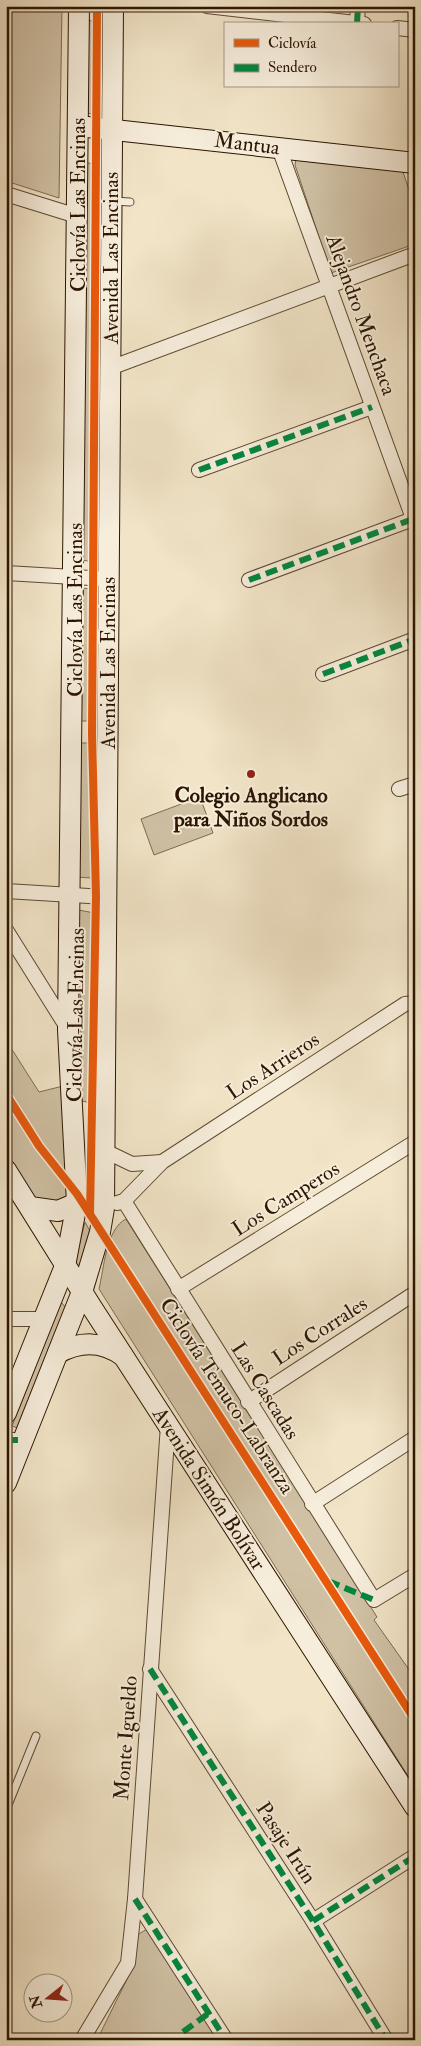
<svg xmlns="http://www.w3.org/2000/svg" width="421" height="2046" viewBox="0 0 421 2046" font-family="'IM FELL Double Pica',serif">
  <rect width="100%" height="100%" fill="#f1e4c7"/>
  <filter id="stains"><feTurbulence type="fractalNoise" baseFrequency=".004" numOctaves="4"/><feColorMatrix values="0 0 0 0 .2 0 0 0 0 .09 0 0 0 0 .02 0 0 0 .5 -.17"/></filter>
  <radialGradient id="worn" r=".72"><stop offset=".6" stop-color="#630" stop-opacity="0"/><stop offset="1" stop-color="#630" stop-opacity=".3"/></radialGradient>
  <g fill="#d0c1a5" stroke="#7e6b52">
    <path d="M6,6h56l-3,192 -53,-17z"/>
    <path d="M83,20l24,2 -1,93 -23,-2z"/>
    <path d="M296,157l106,12 13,39v36l-84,29 -36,-108z"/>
    <path d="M85,163l20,1 -3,399 -21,-3z"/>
    <path d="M79,588l18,1v132h-18z"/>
    <path d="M80,743h16l-5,135 -16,-1z"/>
    <path d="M200,797l13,36 -59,22 -13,-36z"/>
    <path d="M79,910l20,4v191l-17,-4z"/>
    <path d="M6,1040l33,52 24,-6 5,109 -9,9 -26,-5 -27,-41z"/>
    <path d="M126,1219l251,398 -3,3 41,58v109l-316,-498c5,-21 7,-60 27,-70z"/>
    <path d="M85,1222l6,11 -10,37 -6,-8z"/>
    <path d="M61,1302l6,7 -47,120 -8,-3z"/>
    <path d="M149,1928l69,112h-121l36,-73 4,-32z"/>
  </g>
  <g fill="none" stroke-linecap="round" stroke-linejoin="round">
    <g stroke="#5d4932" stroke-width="9">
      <g id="lane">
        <path d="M114,201l16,1"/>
        <path d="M6,1810l30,-74"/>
      </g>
    </g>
    <g stroke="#5d4932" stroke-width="16">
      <g id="street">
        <path d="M207,6l157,18"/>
        <path d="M357,23l1,-17"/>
        <path d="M397,28l18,2"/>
        <path d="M279,148l136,376"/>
        <path d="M6,194l71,22"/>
        <path d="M110,368l305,-114"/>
        <path d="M199,470l173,-63"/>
        <path d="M6,573l102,6"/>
        <path d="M249,580l164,-61"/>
        <path d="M323,674l92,-35"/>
        <path d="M399,789l16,-5"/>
        <path d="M6,891l99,6"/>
        <path d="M6,930l62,99"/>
        <path d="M105,1151l27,13 30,-2"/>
        <path d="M124,1201l250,399 41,-25"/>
        <path d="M117,1203l7,-2 38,-39 243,-158 10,-1"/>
        <path d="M178,1289l237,-147"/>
        <path d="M6,1319h38"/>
        <path d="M248,1402l167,-109"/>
        <path d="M6,1440h17"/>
        <path d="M312,1504l103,-66"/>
        <path d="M150,1669l163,252 73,119"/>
        <path d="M135,1899l91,141"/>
        <path d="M313,1921l102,-65"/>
        <path d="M82,2040l46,-77 7,-64 33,-474"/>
      </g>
    </g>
    <g stroke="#2c1500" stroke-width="22">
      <g id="secondary">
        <path d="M78,126l337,37"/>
        <path d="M6,1170l85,136 324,501"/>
        <path d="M30,1207l28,4 19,-8"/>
        <path d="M58,1353c22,-12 45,-12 65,3"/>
        <path d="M6,1413l59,-147 12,-63 -9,-173 11,-1024"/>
        <path d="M6,1483l76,-191 18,-60 4,-24 9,-1202"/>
      </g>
    </g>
    <use href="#lane" stroke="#f6eddb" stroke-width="7"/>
    <use href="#street" stroke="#f6eddb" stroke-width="14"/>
    <use href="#secondary" stroke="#f6eddb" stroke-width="20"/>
    <g stroke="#00873e" stroke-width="6" stroke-dasharray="12 6" stroke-linecap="butt">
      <path d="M357,23l1,-17"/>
      <path d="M199,470l173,-63"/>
      <path d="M249,580l164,-61"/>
      <path d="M323,674l92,-35"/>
      <path d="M6,1440h17"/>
      <path d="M328,1581l46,19"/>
      <path d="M150,1669l163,252 73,119"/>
      <path d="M135,1899l91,141"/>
      <path d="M313,1921l102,-65"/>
      <path d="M183,2032l26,-19"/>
    </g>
    <g stroke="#f6eddb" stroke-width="11">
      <g id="cycleway">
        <path d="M6,1094l33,52 38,48 338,526"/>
        <path d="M90,1214l6,-318 -4,-162 5,-728"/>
      </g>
    </g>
    <use href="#cycleway" stroke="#e8590c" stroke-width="8"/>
  </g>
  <circle fill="#8f2418" stroke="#f6eddb" stroke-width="2" cx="251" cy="774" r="5"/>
  <g text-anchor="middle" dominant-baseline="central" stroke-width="4" stroke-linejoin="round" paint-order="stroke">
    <g font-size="21" fill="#2c1500" stroke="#f6eddb">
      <text transform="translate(247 144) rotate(7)">Mantua</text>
      <text transform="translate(78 205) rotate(-90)">Ciclovía Las Encinas</text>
      <text transform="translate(111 258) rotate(-90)">Avenida Las Encinas</text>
      <text transform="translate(361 315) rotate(70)">Alejandro Menchaca</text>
      <text transform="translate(75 610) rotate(-90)">Ciclovía Las Encinas</text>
      <text transform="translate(108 663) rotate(-90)">Avenida Las Encinas</text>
      <text transform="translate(76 1015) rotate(-89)">Ciclovía Las Encinas</text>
      <text transform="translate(273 1066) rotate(-33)">Los Arrieros</text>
      <text transform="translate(286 1199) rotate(-32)">Los Camperos</text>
      <text transform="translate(320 1331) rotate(-33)">Los Corrales</text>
      <text transform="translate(265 1391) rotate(58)">Las Cascadas</text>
      <text transform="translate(227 1396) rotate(57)">Ciclovía Temuco-Labranza</text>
      <text transform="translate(209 1489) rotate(57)">Avenida Simón Bolívar</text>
      <text transform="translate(126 1738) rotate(-86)">Monte Igueldo</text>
      <text transform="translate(286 1843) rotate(57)">Pasaje Irún</text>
    </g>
    <g font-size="21" font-weight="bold" fill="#2c1500" stroke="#f6eddb">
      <text x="251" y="795">Colegio Anglicano<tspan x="251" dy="24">para Niños Sordos</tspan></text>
    </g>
  </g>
  <rect width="421" height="2046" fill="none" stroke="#f1e4c7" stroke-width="25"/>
  <rect x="8" y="8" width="406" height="2031" fill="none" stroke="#2c1500" stroke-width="2.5"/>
  <rect x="12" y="12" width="396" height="2021" fill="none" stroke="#2c1500"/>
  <rect x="224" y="22" width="175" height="65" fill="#f6eddb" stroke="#a59783"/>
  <rect x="234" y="39" width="25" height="8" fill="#e8590c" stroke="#a59783"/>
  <text x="268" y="48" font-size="15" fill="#2c1500">Ciclovía</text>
  <rect x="234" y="64" width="25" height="8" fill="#00873e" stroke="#a59783"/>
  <text x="268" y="72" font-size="15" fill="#2c1500">Sendero</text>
  <g transform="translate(48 1998) rotate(253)"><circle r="24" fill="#f6eddb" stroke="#a59783"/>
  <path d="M0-4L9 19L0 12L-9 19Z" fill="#8f2418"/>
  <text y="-8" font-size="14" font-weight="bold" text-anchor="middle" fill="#2c1500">N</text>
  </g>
  <rect width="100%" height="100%" filter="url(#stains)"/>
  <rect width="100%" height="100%" fill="url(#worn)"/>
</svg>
